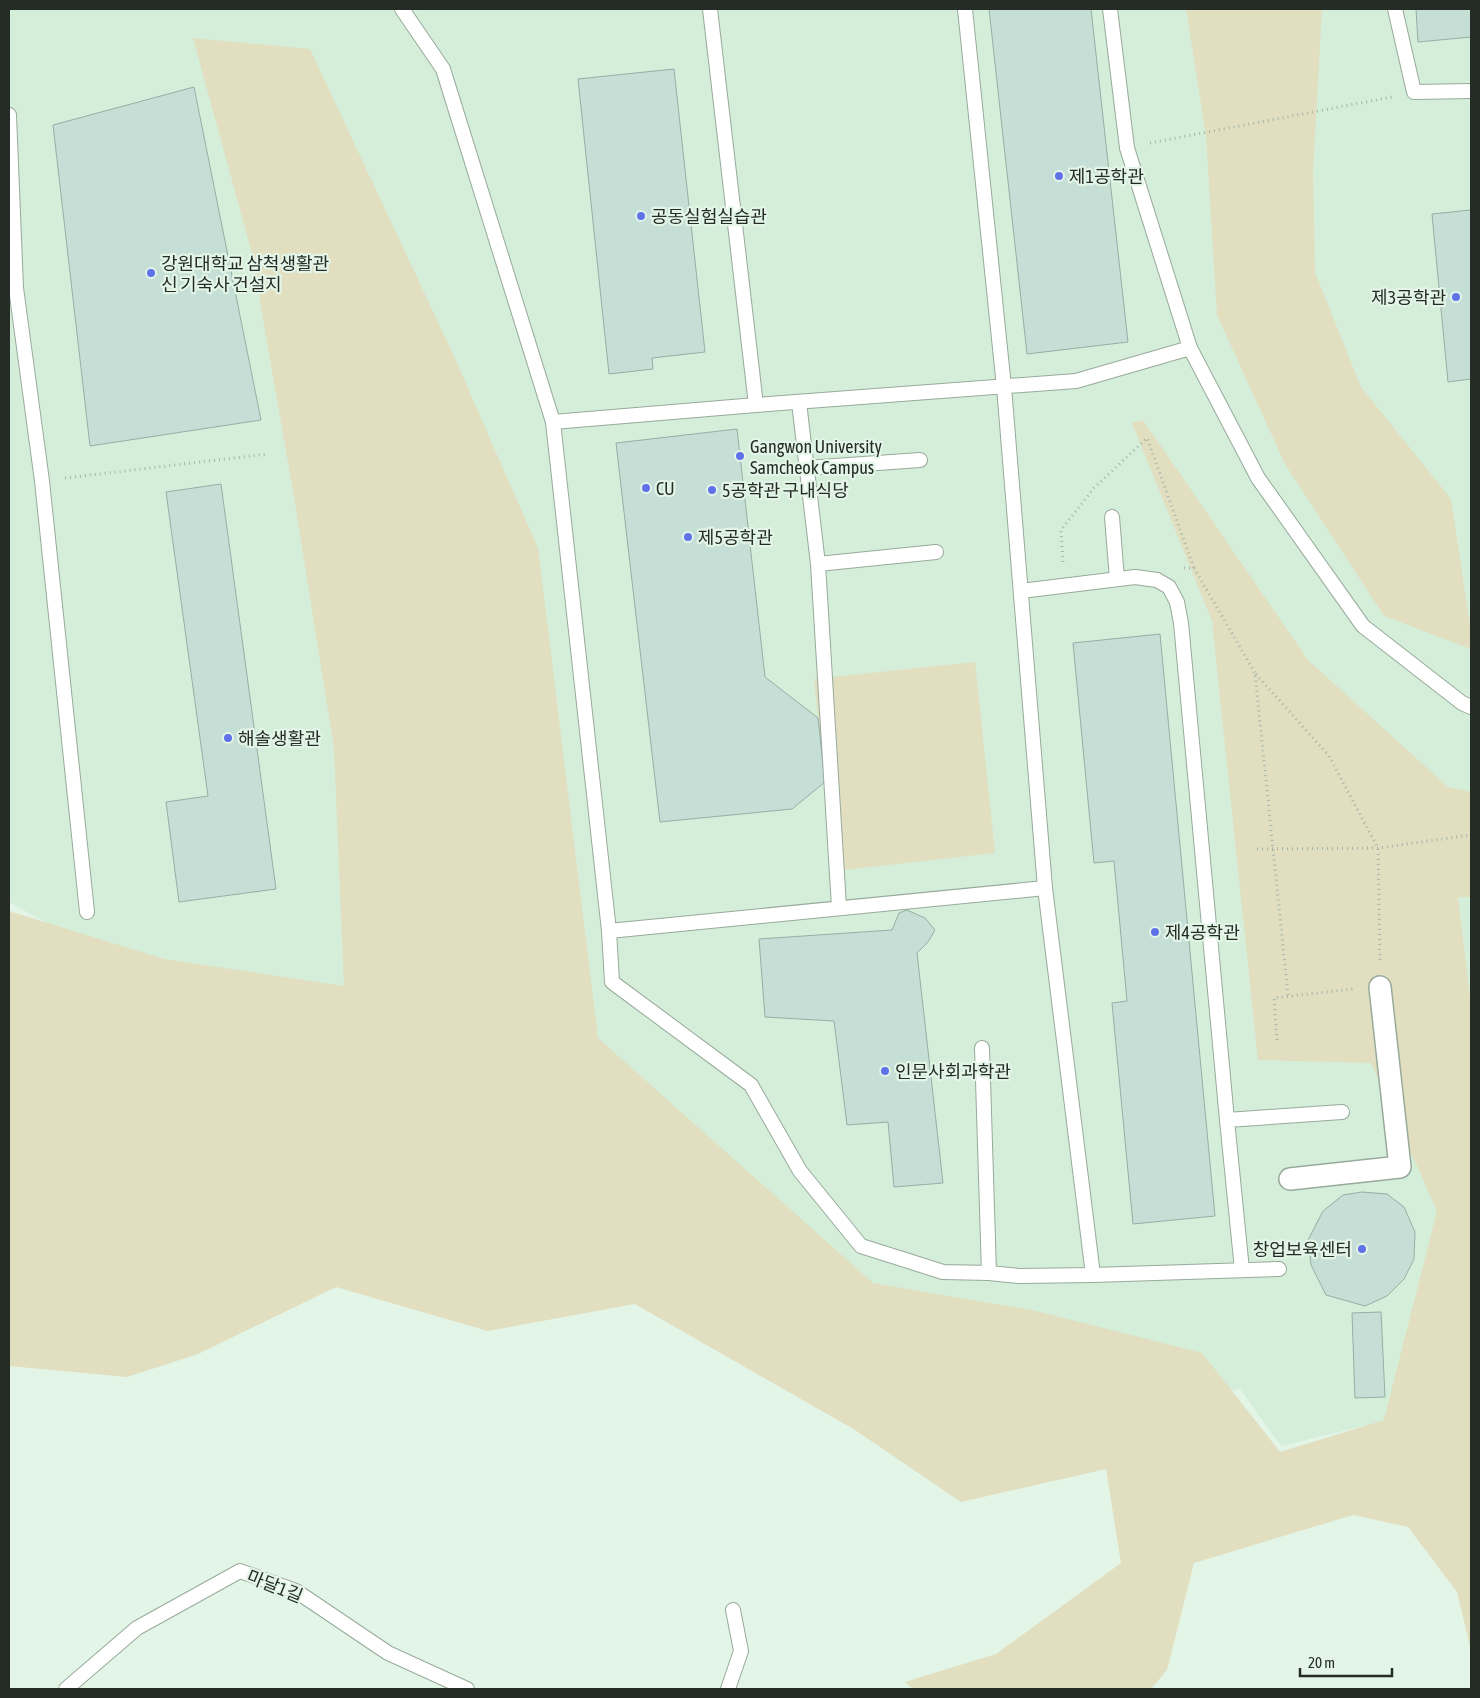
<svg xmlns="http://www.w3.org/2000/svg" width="1480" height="1698" viewBox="0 0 1480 1698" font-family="'Asap Condensed','Noto Sans KR',sans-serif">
  <rect width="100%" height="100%" fill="#e2f5e6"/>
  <path fill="#d4eed9" d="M9,9h1462v1391l-190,46 -41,-57 -148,23 -297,-76 -786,-434z"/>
  <g fill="#e2dec0">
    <path d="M1186,9h136l-9,162 2,101 46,115 90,112 20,132v18l-87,-33 -99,-152 -68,-149 -11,-180z"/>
    <path d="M193,38l117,11 142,303 86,196 60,490 275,245 163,28 166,42 78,99 104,-32 53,-209 -66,-148 -113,-3 -46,-439 -80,-198 11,-3 165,240 140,127 23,5v105h-13l13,107v647l-14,-59 -49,-65 -55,-12 -159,48 -27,107 -16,19h-238l-8,-7 91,-28 125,-91 -15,-94 -145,33 -106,-72 -220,-126 -147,27 -152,-44 -138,67 -71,23 -118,-11v-455l155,48 180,27 -10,-238 -40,-251 -43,-247z"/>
    <path d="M975,662l20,191 -161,18 -20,-192z"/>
  </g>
  <g fill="#c5ded6" stroke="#95aea6">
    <path d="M989,9h102l37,333 -101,12z"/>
    <path d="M1416,9h55v28l-53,5z"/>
    <path d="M674,69l31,283 -53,6 1,11 -44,5 -31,-295z"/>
    <path d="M194,87l67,333 -171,26 -37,-321z"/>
    <path d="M1471,210v169l-23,3 -16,-168z"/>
    <path d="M737,429l28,248 53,41 7,64 -33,27 -132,13 -44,-379z"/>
    <path d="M221,484l55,405 -97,13 -13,-100 42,-6 -42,-304z"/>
    <path d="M1160,634l55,582 -82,8 -21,-221 15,-2 -13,-140 -20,2 -21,-220z"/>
    <path d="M907,910l18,8 10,12 -7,12 -11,11 26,230 -49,4 -6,-65 -41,3 -13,-104 -69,-4 -6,-78 133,-9 7,-17z"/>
    <path d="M1362,1192l25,2 17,13 11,25 -1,27 -10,20 -17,17 -22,10 -39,-11 -15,-30 -3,-25 15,-29 20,-16z"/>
    <path d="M1381,1312l4,85 -30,1 -3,-85z"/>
  </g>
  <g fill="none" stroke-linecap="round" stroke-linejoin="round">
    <g stroke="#98aa9b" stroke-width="16">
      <g id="service">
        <path d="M402,9l41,60 110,353 203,-17 320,-24 114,-33"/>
        <path d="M710,9l46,396"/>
        <path d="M965,9l39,378 41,501 48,387 186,-6"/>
        <path d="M1110,9l17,139 63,200 68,130 105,148 99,77 9,4"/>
        <path d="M1395,9l19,83 57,-1"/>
        <path d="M9,115l7,173 26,193 45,431"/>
        <path d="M799,402l19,162 118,-12"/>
        <path d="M553,422l56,509 436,-43"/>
        <path d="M807,468l113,-8"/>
        <path d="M1112,517l5,62"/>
        <path d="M818,564l21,343"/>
        <path d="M1021,591l114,-14 22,3 12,7 8,15 4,21 46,497"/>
        <path d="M609,931l3,51 139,103 49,86 61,75 82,26 46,1 30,3 74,-1"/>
        <path d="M982,1048l7,225"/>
        <path d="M1242,1270l-15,-150 115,-8"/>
        <path d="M66,1689l71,-61 103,-57 56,20 92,62 79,36"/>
        <path d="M728,1689l13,-38 -8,-41"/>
      </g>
    </g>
    <g stroke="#98aa9b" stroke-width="24">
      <path id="pedestrian" d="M1290,1179l110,-12 -20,-180"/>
    </g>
    <g stroke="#a6b5a9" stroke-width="3" stroke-dasharray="1 4" stroke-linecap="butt">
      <path d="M1150,143l242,-46"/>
      <path d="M65,478l203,-24"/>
      <path d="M1063,562l-2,-32 33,-42 53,-50 47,130"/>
      <path d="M1184,568h10l61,105"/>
      <path d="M1257,849l121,-1 93,-13"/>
      <path d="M1288,995l-33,-322 74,83 49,92 2,115"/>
      <path d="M1277,1040l-3,-42 79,-9"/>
    </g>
    <use href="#service" stroke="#fff" stroke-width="14"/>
    <use href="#pedestrian" stroke="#fff" stroke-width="21"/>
  </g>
  <g fill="#6072e9" stroke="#e2f5e6" stroke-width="2">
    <circle cx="1059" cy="176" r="5"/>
    <circle cx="641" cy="216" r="5"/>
    <circle cx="151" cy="273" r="5"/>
    <circle cx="1456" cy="297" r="5"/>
    <circle cx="740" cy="456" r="5"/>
    <circle cx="646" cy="488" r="5"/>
    <circle cx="712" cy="490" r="5"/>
    <circle cx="688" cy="537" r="5"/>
    <circle cx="228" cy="738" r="5"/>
    <circle cx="1155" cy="932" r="5"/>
    <circle cx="885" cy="1071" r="5"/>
    <circle cx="1362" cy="1249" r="5"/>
  </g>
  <g text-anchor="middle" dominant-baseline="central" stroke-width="4.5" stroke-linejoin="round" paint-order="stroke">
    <g font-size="18" fill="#252c26" stroke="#e2f5e6" text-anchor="start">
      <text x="1069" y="176">제1공학관</text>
      <text x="651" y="216">공동실험실습관</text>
      <text x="161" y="263">강원대학교 삼척생활관<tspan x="161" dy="21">신 기숙사 건설지</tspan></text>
      <text x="1446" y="297" text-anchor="end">제3공학관</text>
      <text x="750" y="446">Gangwon University<tspan x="750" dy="21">Samcheok Campus</tspan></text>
      <text x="656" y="488">CU</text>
      <text x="722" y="490">5공학관 구내식당</text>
      <text x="698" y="537">제5공학관</text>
      <text x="238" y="738">해솔생활관</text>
      <text x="1165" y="932">제4공학관</text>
      <text x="895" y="1071">인문사회과학관</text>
      <text x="1352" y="1249" text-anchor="end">창업보육센터</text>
    </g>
    <g font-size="18" fill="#252c26" stroke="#e2f5e6">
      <text transform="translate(275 1586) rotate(22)">마달1길</text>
    </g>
  </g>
  <rect width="1480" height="1698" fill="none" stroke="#252c26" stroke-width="20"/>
  <path d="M1300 1668v8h92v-8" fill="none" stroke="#252c26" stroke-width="2.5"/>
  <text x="1308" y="1668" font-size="15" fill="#252c26" stroke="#e2f5e6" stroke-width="4" paint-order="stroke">20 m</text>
</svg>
